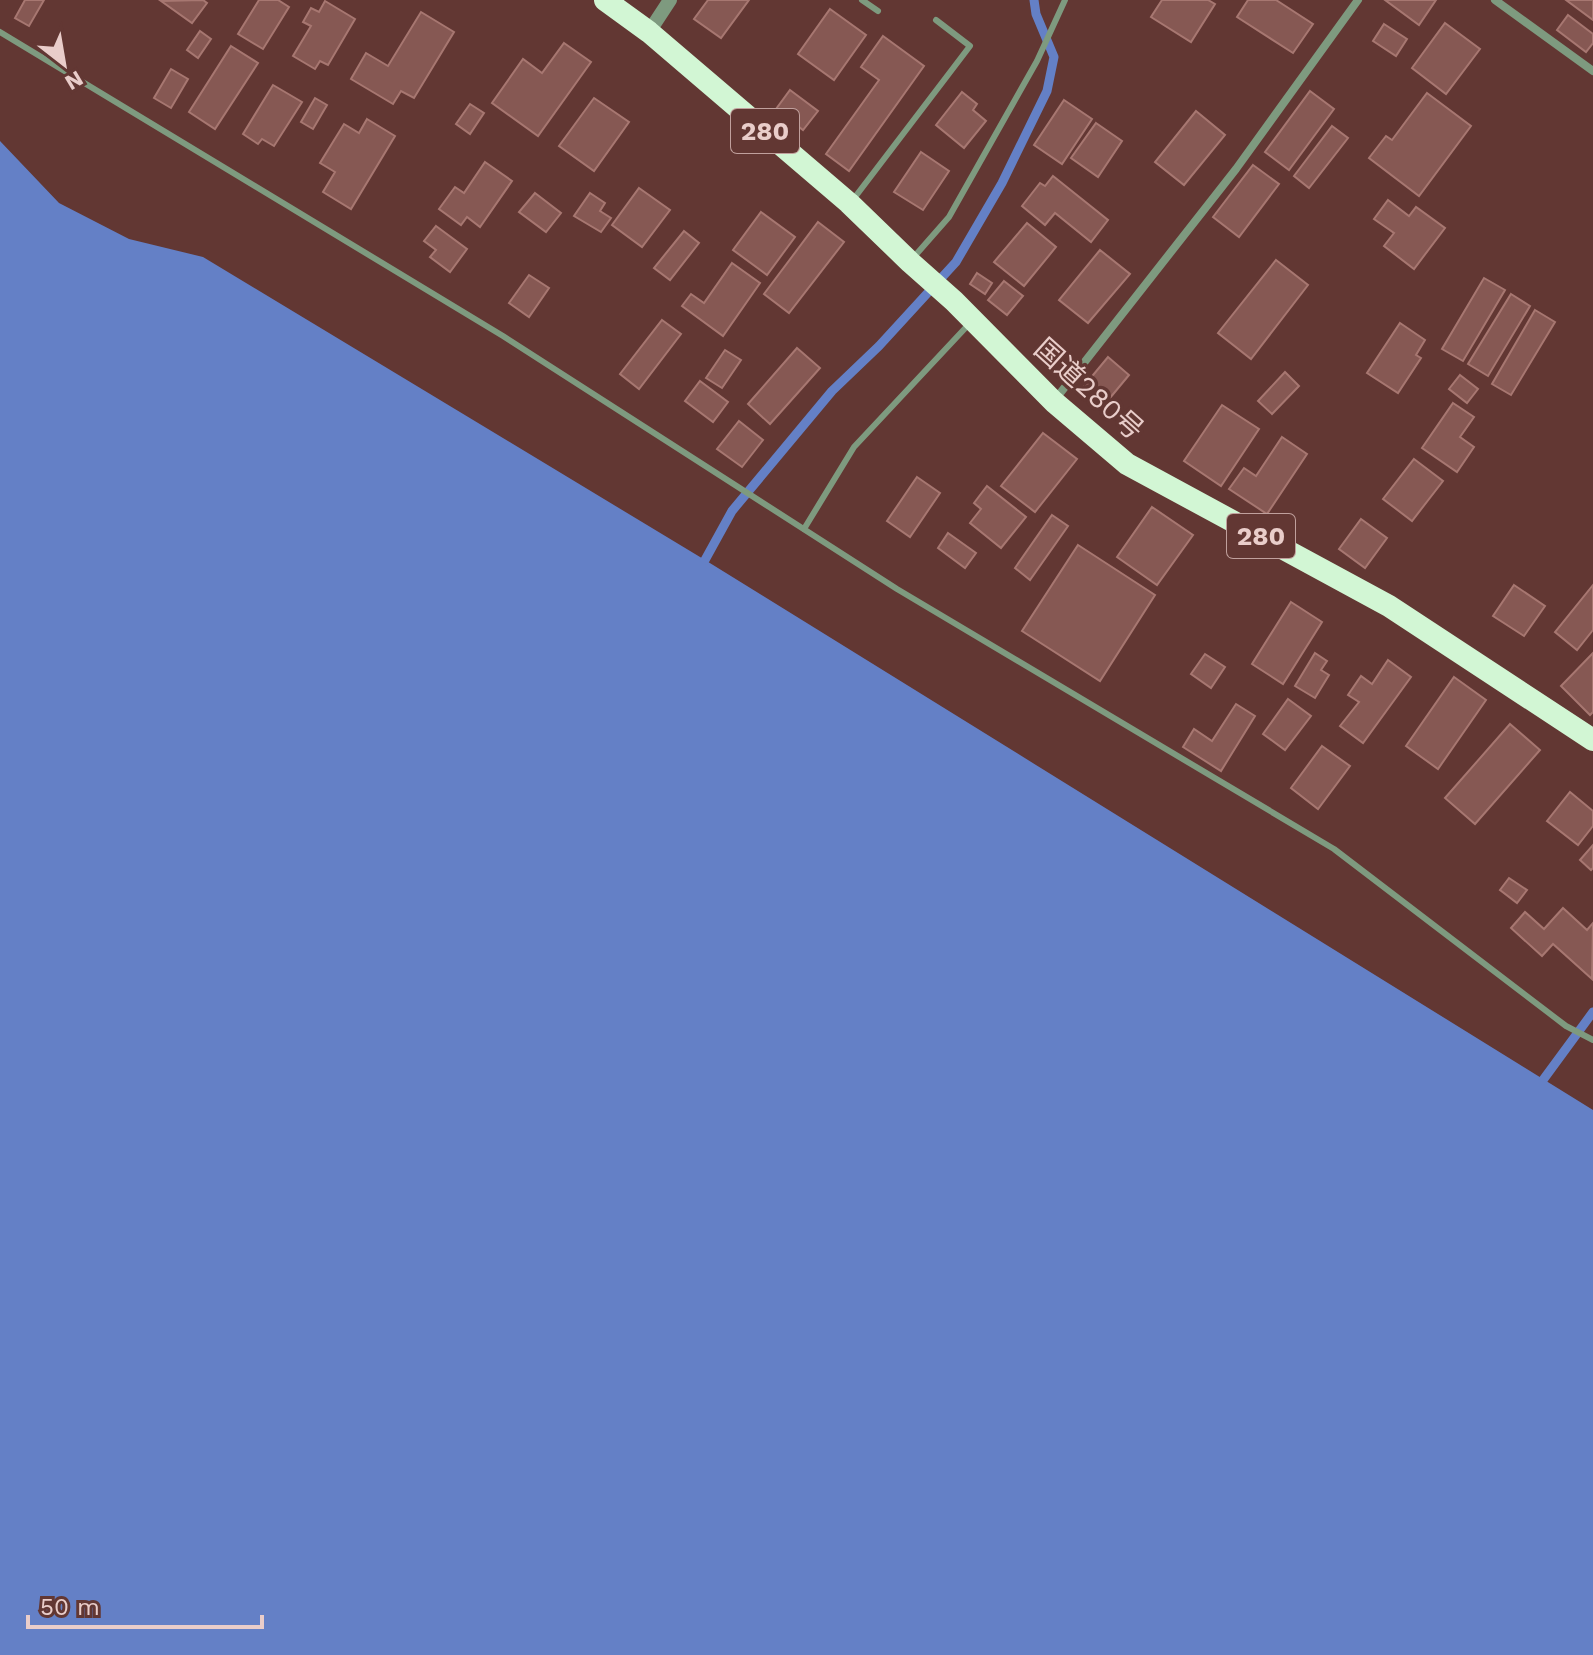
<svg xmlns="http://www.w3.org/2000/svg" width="1593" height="1655" viewBox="0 0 1593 1655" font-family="'Work Sans','Noto Sans JP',sans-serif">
  <rect width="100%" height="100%" fill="#623733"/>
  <path fill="#6480c6" d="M0,141l59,62 70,36 74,18 502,303 888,550v545h-1593z"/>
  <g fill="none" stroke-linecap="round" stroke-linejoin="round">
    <g stroke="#6480c6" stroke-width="9">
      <path d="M705,560l27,-49 100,-120 47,-45 77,-84 46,-79 45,-92 7,-34 -18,-43 -2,-14"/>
      <path d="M1543,1080l50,-68"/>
    </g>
  </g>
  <g fill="#865853" stroke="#a77771" stroke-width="2">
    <path d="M25,0h19l-15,26 -14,-8z"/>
    <path d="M203,0l4,3 -15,20 -31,-22z"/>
    <path d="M259,0h19l11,7 -26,42 -25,-15z"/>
    <path d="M708,0h41l-28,38 -27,-19z"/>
    <path d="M1162,0h46l7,4 -24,38 -40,-25z"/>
    <path d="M1248,0h28l37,24 -20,29 -56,-36z"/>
    <path d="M1385,0h51l-17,25z"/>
    <path d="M1566,0h27v20z"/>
    <path d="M325,1l30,18 -27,46 -8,-4 -5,8 -22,-13 18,-30 -8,-4 8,-14 8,4z"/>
    <path d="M830,9l36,26 -32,45 -36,-26z"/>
    <path d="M421,12l33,20 -40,66 -13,-7 -8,13 -42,-25 15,-26 22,13z"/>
    <path d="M1568,15l25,19v9l-7,9 -29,-22z"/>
    <path d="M1445,23l35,26 -34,45 -34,-26z"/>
    <path d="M1384,24l23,15 -11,17 -23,-15z"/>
    <path d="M200,31l11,8 -13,19 -11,-8z"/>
    <path d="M883,36l41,30 -75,105 -23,-17 53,-74 -18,-13z"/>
    <path d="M564,43l27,19 -53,74 -46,-33 31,-44 19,14z"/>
    <path d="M231,46l27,17 -43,66 -26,-17z"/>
    <path d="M171,69l17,10 -17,29 -17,-10z"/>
    <path d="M273,85l29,17 -28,44 -12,-7 -4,5 -15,-10z"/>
    <path d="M790,90l28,21 -15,19 -27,-21z"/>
    <path d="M1310,91l24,18 -45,61 -24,-18z"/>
    <path d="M962,92l15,12 -4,6 13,11 -22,27 -28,-23z"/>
    <path d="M1427,93l44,33 -52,70 -50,-38 17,-22 6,4z"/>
    <path d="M315,98l12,7 -14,24 -12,-7z"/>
    <path d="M594,98l35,24 -35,49 -35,-25z"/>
    <path d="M1064,100l28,19 -30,45 -28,-19z"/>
    <path d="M470,104l14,9 -14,21 -14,-10z"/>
    <path d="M1196,111l29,24 -41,50 -29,-23z"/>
    <path d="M367,119l28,17 -44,73 -28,-17 12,-20 -15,-9 24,-39 15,9z"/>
    <path d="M1096,123l26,18 -24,36 -27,-19z"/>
    <path d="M1332,126l16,12 -39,50 -15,-12z"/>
    <path d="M921,152l28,19 -26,39 -29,-18z"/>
    <path d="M485,162l27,19 -32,46 -13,-10 -6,8 -22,-16 16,-22 9,6z"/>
    <path d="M1253,165l26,19 -40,53 -26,-20z"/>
    <path d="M1053,176l55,44 -17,22 -36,-29 -10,12 -23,-19 18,-23 5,3z"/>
    <path d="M639,188l31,22 -28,37 -30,-22z"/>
    <path d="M535,193l26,20 -15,19 -27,-20z"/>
    <path d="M590,193l15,10 -5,8 11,7 -10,14 -27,-16z"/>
    <path d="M1388,200l21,16 7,-9 29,21 -31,41 -30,-23 10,-13 -20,-14z"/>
    <path d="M761,212l34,25 -28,38 -34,-25z"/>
    <path d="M818,222l26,20 -55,71 -25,-19z"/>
    <path d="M1027,223l29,24 -32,39 -30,-24z"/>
    <path d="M436,226l31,23 -17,23 -20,-15 6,-7 -12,-9z"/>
    <path d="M684,231l15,12 -29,37 -16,-12z"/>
    <path d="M1100,250l30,24 -42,49 -29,-23z"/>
    <path d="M1276,260l32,25 -57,74 -33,-26z"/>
    <path d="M732,263l28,20 -37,53 -41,-30 9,-12 13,9z"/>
    <path d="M977,273l15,10 -7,11 -15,-10z"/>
    <path d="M529,275l20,13 -20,29 -20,-14z"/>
    <path d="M1484,278l21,12 -42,71 -21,-12z"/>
    <path d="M1004,281l19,15 -16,19 -19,-15z"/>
    <path d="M1511,294l19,12 -42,70 -20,-12z"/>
    <path d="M1535,310l20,12 -44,73 -19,-11z"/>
    <path d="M662,320l19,14 -42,55 -19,-15z"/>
    <path d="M1400,323l25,17 -9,15 5,3 -23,35 -31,-20z"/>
    <path d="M797,348l23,20 -50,56 -22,-20z"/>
    <path d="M725,350l16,10 -19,28 -16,-10z"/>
    <path d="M1108,357l21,18 -24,29 -21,-18z"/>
    <path d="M1285,372l14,14 -27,28 -14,-13z"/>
    <path d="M1460,375l18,14 -11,14 -18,-14z"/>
    <path d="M700,381l28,21 -15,20 -28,-21z"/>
    <path d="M1453,403l21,14 -14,20 14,10 -17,25 -35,-24z"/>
    <path d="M1222,405l37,24 -38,57 -37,-25z"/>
    <path d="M739,421l24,19 -21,27 -25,-18z"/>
    <path d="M1043,433l34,26 -42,53 -34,-26z"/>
    <path d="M1282,437l25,17 -40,60 -38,-25 15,-21 12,8z"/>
    <path d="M1414,459l29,22 -31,40 -29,-22z"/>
    <path d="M917,477l23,16 -30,44 -23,-16z"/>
    <path d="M987,486l39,31 -25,31 -31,-25 11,-14 -7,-6z"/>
    <path d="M1152,507l41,28 -36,50 -40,-28z"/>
    <path d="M1052,515l16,11 -38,54 -15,-12z"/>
    <path d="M1361,519l26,19 -22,30 -26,-19z"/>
    <path d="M948,533l28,20 -11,15 -27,-20z"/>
    <path d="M1078,545l77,50 -55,86 -78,-50z"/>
    <path d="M1514,585l31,21 -21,30 -31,-20z"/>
    <path d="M1593,585v45l-16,20 -22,-18z"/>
    <path d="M1291,602l31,20 -39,62 -31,-20z"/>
    <path d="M1315,653l12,8 -6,9 8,5 -14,23 -20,-12z"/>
    <path d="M1593,653v59l-3,3 -29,-29z"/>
    <path d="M1205,654l20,13 -14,21 -20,-14z"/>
    <path d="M1388,660l23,17 -48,66 -23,-17 19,-24 -11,-7 13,-19 11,8z"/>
    <path d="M1454,677l32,23 -48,69 -32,-23z"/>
    <path d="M1288,699l23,17 -26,34 -22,-16z"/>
    <path d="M1236,704l19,12 -34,55 -38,-24 11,-18 18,12z"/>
    <path d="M1510,724l30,26 -65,74 -30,-26z"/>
    <path d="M1322,746l28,20 -32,43 -27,-21z"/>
    <path d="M1570,792l23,19v15l-15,19 -31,-24z"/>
    <path d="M1593,845v23l-2,2 -11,-10z"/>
    <path d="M1509,878l18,12 -10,13 -17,-13z"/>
    <path d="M1563,908l24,22 6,-7 -1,56 -39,-35 -11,12 -31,-28 14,-16 19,17z"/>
  </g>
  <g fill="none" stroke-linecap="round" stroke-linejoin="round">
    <g stroke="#7e9a7f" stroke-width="6">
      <path d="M862,0l16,11"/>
      <path d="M0,32l503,304 394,253 437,260 232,177 27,14"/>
      <path d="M852,201l118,-155 -34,-26"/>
      <path d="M913,258l36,-41 88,-156 28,-61"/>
      <path d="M804,529l50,-82 116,-124"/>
    </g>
    <g stroke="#7e9a7f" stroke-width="8">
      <path d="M1495,0l98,71"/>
      <path d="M1054,401l182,-232 122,-169"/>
    </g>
    <path stroke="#7e9a7f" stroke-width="14" d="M649,32l21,-32"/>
    <path stroke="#d2f6d4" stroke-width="22" d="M605,0l44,32 200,171 61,59 44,39 100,101 73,62 262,142 204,134"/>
  </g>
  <g text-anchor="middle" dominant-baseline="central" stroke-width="7" stroke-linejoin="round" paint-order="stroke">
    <g fill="#623733" stroke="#c0a09d" stroke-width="2">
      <rect x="731" y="109" width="68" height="44" rx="6"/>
      <rect x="1227" y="514" width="68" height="44" rx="6"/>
    </g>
    <g font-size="26" font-weight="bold" fill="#e9cdca">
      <text x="765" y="131">280</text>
      <text x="1261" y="536">280</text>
    </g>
    <g font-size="28" fill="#e9cdca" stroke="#623733">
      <text transform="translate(1089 389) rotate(42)">国道280号</text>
    </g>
  </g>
  <g transform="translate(64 64) rotate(149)" stroke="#623733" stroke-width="6" paint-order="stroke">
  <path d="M0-6L14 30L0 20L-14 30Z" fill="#e9cdca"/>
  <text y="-12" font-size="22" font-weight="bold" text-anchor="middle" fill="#e9cdca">N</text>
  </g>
  <path d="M28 1615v12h234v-12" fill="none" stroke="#e9cdca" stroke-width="4"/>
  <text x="40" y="1615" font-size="24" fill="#e9cdca" stroke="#623733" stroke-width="6" paint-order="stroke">50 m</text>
</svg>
